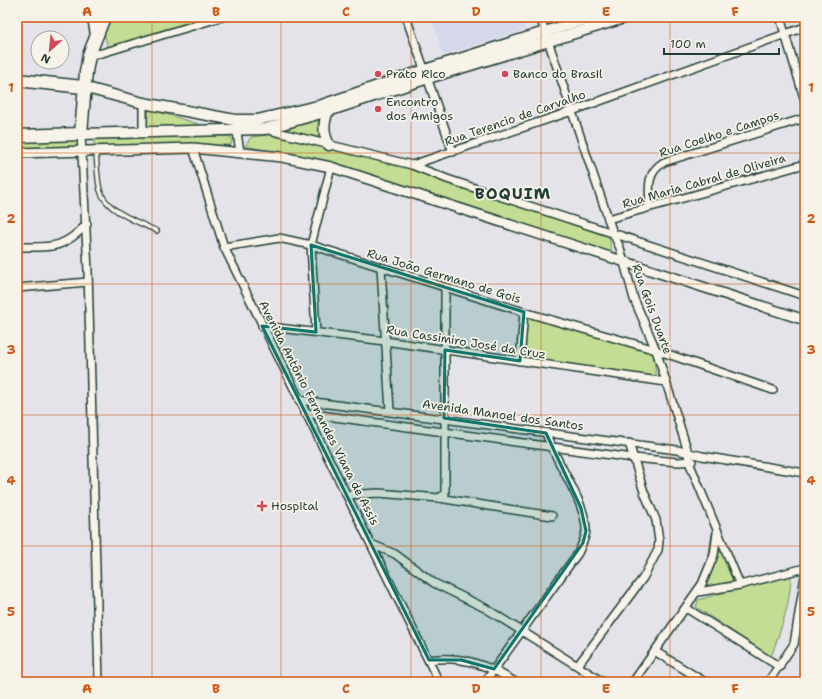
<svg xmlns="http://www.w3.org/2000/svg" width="822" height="699" viewBox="0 0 822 699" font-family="'Shantell Sans',sans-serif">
  <rect width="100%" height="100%" fill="#e4e3ea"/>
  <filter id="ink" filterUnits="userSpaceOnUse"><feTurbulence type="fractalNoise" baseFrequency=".025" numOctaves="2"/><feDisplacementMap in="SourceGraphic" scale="8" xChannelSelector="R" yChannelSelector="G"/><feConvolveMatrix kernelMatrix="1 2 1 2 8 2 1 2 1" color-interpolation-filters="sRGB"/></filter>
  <g filter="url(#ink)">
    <path fill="#d6d8ec" d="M440,17h81l4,13 -82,25 -11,-36z"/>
    <g fill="#c3dd94" stroke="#718d64">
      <path d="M113,17h92l-97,30 -5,-17z"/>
      <path d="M149,109l56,17 -59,1z"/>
      <path d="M320,117l-2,7 2,13 -36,-7z"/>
      <path d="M268,135l107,23 26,8 208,71 3,16 -285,-91 -82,-16 6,-9z"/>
      <path d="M230,136l2,5 -1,4 -137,1v-9z"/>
      <path d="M78,137v10l-61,2v-10z"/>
      <path d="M526,313l127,38 4,30 -133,-22z"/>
      <path d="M712,533l21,48 -29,6z"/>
      <path d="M791,573c0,31 -10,55 -20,84l-75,-50 2,-7z"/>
    </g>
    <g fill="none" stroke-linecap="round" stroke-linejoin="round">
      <g stroke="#1f3d34" stroke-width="6">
        <path id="service" d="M96,152c1,12 1,26 4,38 6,22 39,32 57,41"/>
      </g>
      <g stroke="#1f3d34" stroke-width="10">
        <g id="minor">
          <path d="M406,17l47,135"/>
          <path d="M540,17l73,216 7,15 14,51 22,51 32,102 1,10 51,123"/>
          <path d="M780,17l25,84"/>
          <path d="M89,55l13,-2 120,-36"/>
          <path d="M236,126l4,26"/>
          <path d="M265,129l147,36 35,14 358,117"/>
          <path d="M143,132v-29"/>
          <path d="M81,134l7,137 11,411"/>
          <path d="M193,148l31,99 215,435"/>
          <path d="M412,165l160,-54 233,-84"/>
          <path d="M650,206c-1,-18 -4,-33 14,-44l141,-44"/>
          <path d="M608,219l197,-55"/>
          <path d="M17,247c34,0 45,3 70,-23"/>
          <path d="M224,247l55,-9 32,7 213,67 132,38 117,40"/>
          <path d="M381,268l9,143"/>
          <path d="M17,288l71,-6"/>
          <path d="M262,326l123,15 281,41"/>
          <path d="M316,332l-5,-87 20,-78"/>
          <path d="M520,361l4,-49"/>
          <path d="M299,400l378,50 25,6 103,17"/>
          <path d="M305,413l328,45 45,4 14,-1"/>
          <path d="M348,495l30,-2 61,5 6,-4v-207"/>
          <path d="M439,498l113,18"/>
          <path d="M371,544l24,10 39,29 51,25 118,74"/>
          <path d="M698,592l42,-7 65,-17"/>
          <path d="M686,608l94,59"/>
          <path d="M656,652l49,30"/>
          <path d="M429,660c32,-5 59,5 86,22"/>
          <path d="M578,665l65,-87 15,-28 1,-9 -3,-21 -12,-28 -15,-49"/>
          <path d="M485,682l93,-129c3,-7 8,-15 8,-24 -1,-29 -31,-67 -40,-96"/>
          <path d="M633,682l69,-98 12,-29 3,-22"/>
          <path d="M768,682l26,-38 11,-68"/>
        </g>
      </g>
      <g stroke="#1f3d34" stroke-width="12">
        <path id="tertiary" d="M17,153l176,-5 89,9 49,10 474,153"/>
      </g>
      <g stroke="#1f3d34" stroke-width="13">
        <g id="secondary">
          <path d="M83,87l60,16 92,17h22l65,-15 103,-35 167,-53"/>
          <path d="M328,111c-5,13 -5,22 1,34"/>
          <path d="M81,134l184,-5 63,-18 100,-33 199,-61"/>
        </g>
      </g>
      <g stroke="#1f3d34" stroke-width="15">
        <g id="primary">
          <path d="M94,17l3,18"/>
          <path d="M17,80l66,7"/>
          <path d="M17,136l64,-2 5,-62 3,-17 15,-38"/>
        </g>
      </g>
      <use href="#service" stroke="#f7f3e8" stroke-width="3.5"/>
      <use href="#minor" stroke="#f7f3e8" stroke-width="7"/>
      <use href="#tertiary" stroke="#f7f3e8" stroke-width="9"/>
      <use href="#secondary" stroke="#f7f3e8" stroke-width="10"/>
      <use href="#primary" stroke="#f7f3e8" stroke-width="12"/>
    </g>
  </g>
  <path fill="#0f766e" fill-opacity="0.2" stroke="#0f766e" stroke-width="3" stroke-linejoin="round" d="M311,245l213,67 -4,49 -75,-11 -1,68 102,15 35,75 5,23 -3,12 -89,126 -33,-9h-32l-167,-334 54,6z"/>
  <path fill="none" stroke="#d45610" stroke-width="1" stroke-opacity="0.55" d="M152,17v665M281,17v665M411,17v665M541,17v665M670,17v665M17,153h788M17,284h788M17,415h788M17,546h788"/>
  <g fill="#d1495b" stroke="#f7f3e8" stroke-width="1.5">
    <circle cx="378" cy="74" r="4"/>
    <circle cx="505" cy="74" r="4"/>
    <circle cx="378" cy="109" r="4"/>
    <path d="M260 500h4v4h4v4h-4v4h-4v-4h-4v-4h4z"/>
  </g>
  <g text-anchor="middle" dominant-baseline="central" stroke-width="3.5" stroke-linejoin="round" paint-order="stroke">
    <g font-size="12" fill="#1f3d34" stroke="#f7f3e8" text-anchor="start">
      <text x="386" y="74">Prato Rico</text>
      <text x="513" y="74">Banco do Brasil</text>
      <text x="386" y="102">Encontro<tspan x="386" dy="14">dos Amigos</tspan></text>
      <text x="271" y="506">Hospital</text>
    </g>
    <g font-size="12" fill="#1f3d34" stroke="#f7f3e8">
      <text transform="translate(515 118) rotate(-19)">Rua Terencio de Carvalho</text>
      <text transform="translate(719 134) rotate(-18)">Rua Coelho e Campos</text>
      <text transform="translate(704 181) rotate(-16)">Rua Maria Cabral de Oliveira</text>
      <text transform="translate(444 276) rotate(17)">Rua João Germano de Gois</text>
      <text transform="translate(652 309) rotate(70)">Rua Gois Duarte</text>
      <text transform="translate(466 342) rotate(9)">Rua Cassimiro José da Cruz</text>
      <text transform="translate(319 413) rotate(63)">Avenida Antônio Fernandes Viana de Assis</text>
      <text transform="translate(503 415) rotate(8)">Avenida Manoel dos Santos</text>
    </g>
    <g font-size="16" font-weight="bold" letter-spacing="1" fill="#1f3d34" stroke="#f7f3e8">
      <text x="513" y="193">BOQUIM</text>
    </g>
  </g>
  <rect width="822" height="699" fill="none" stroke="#f7f3e8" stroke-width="44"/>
  <g transform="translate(50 50) rotate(207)"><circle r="19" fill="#f7f3e8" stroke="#a1aaa0"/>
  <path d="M0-3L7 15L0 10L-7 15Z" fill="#d1495b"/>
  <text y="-6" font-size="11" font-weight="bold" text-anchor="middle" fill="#1f3d34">N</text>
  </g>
  <path d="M664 48v6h115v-6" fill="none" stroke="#1f3d34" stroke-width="2"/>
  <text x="670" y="48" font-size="12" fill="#1f3d34" stroke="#f7f3e8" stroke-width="3" paint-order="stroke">100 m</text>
  <rect x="22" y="22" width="778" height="655" fill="none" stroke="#d45610" stroke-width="1.5"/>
  <g font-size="13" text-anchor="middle" font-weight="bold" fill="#d45610">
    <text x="87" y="16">A</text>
    <text x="216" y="16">B</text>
    <text x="346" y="16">C</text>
    <text x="476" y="16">D</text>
    <text x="606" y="16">E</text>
    <text x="735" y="16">F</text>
    <text x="11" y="92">1</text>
    <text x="811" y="92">1</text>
    <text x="11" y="223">2</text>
    <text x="811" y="223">2</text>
    <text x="11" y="354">3</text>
    <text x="811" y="354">3</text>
    <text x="11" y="485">4</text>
    <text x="811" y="485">4</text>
    <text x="11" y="616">5</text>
    <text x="811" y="616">5</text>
    <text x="87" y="693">A</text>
    <text x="216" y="693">B</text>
    <text x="346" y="693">C</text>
    <text x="476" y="693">D</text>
    <text x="606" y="693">E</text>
    <text x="735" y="693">F</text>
  </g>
</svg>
